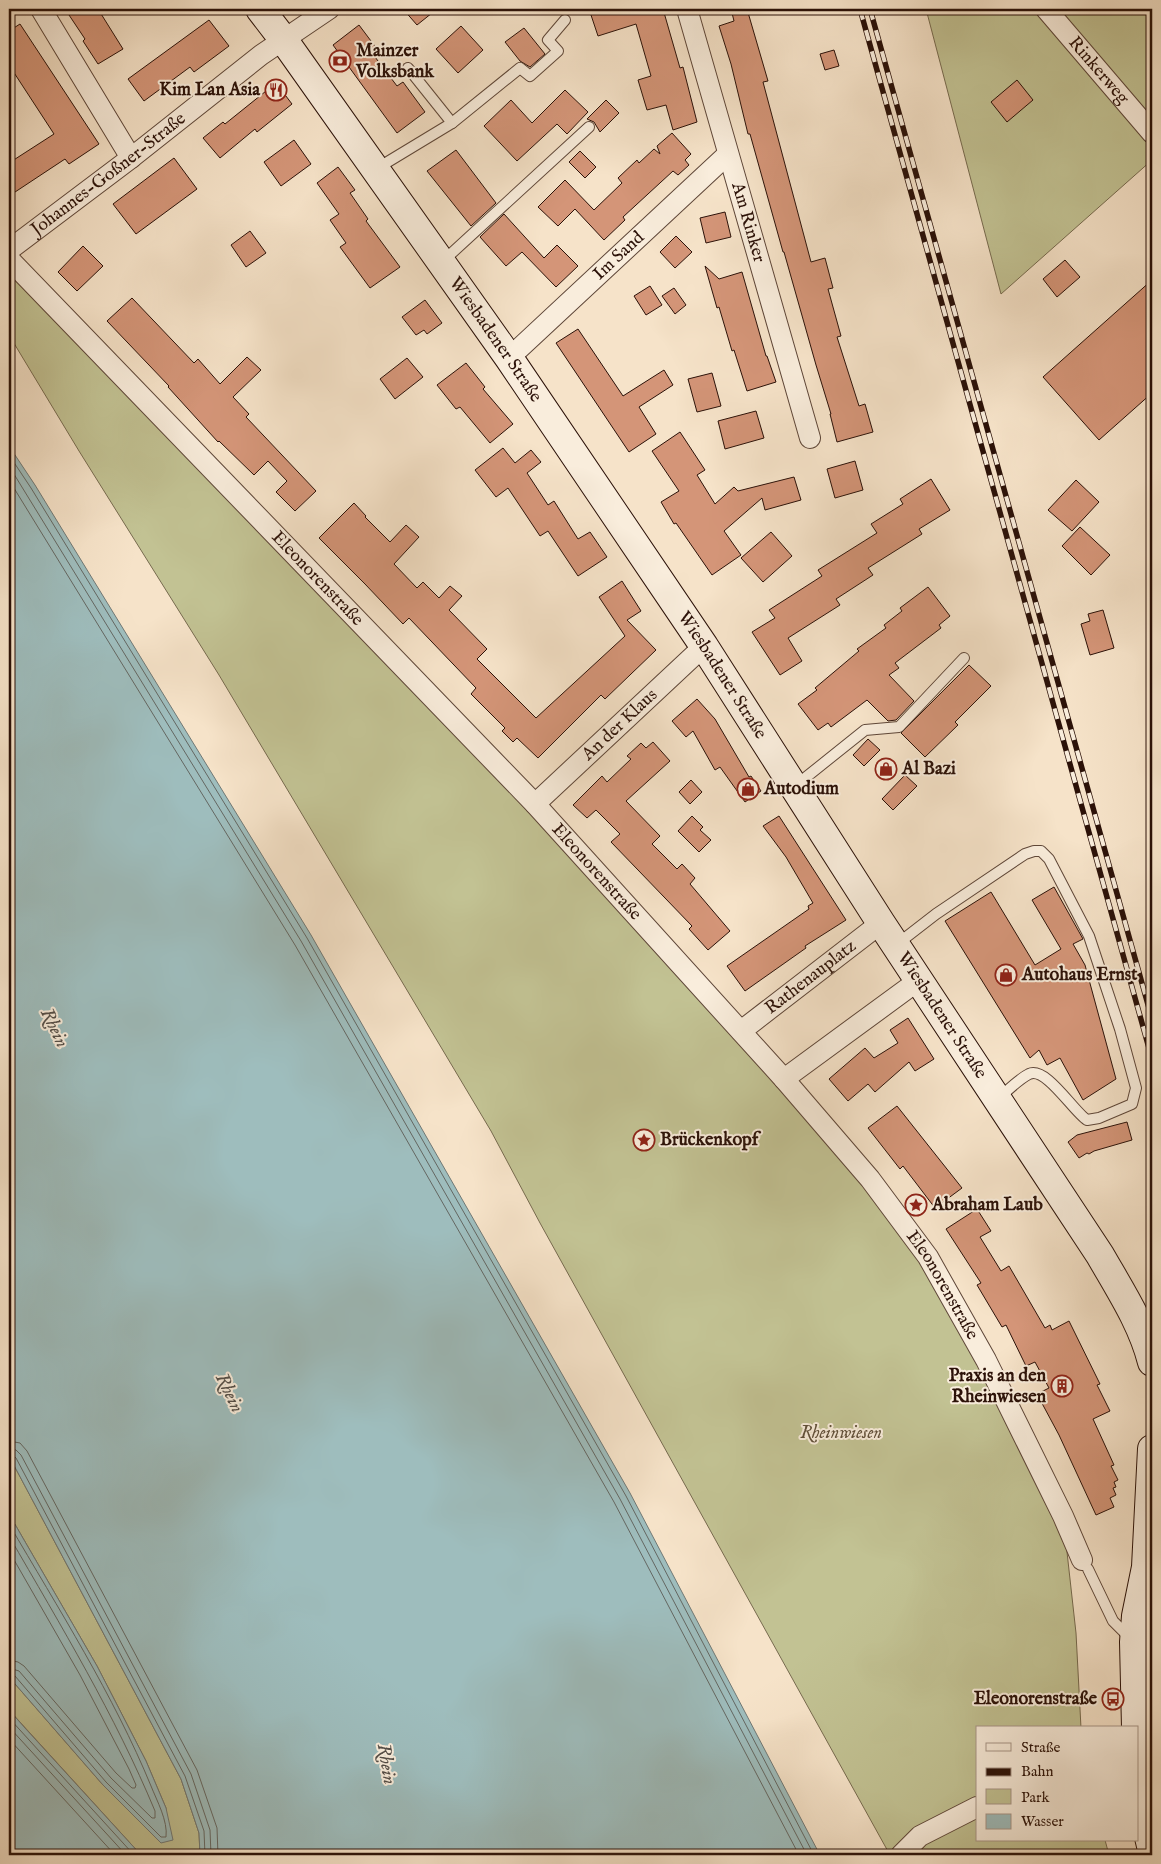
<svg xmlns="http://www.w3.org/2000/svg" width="1161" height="1864" viewBox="0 0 1161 1864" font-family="'IM FELL English',serif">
  <rect width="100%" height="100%" fill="#f6e3c9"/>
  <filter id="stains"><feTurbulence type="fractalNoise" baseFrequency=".004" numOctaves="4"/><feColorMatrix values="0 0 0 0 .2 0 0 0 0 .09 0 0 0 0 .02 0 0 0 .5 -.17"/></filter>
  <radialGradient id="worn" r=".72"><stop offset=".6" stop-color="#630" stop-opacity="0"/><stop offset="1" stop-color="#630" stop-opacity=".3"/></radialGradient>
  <g fill="#c2c293" stroke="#766a4e">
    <path d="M926,9h226v151l-151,134z"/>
    <path d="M9,259l288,297 599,659 167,301 13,117 5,95h-104v112h128l4,15h-219l-350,-632 -49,-92 -272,-456 -140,-224 -70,-116z"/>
    <path d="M9,1456l172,323 18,54 1,22h-59l-132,-145v-33l94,108 58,58 5,-35 -20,-47 -49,-95 -88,-152z"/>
  </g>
  <g fill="#9ebdbd" stroke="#707875">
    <path d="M9,446l26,39 276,450 319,558 190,362h-620l-1,-22 -18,-54 -172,-323z"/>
    <path d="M9,1514l88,152 49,95 20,47 7,32 -12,3 -58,-58 -94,-108z"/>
    <path d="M9,1710l16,18 116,127h-132z"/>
  </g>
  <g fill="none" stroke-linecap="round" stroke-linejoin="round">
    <g stroke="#646762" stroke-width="1">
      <path d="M9,455l22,33 276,450 319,558 188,359"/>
      <path d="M9,466l292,475 319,558 187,356"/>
      <path d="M9,480l286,465 319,557 185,353"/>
      <path d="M9,1441l11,2 7,8 170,319 20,58 1,27"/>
      <path d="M9,1448l7,2 5,5 170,319 19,56 1,25"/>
      <path d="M9,1454l4,1 3,3 169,318 19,55 1,24"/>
      <path d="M9,1524c49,84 105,172 142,262 6,15 17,35 15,51h-5l-55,-55 -91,-106 -6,-2"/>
      <path d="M9,1536c52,90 106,179 146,275v7h-3l-41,-40 -92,-107 -10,-3"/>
      <path d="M9,1551l71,124 49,94 7,16 -1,3h-3l-16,-15 -92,-107 -6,-4 -9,-2"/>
      <path d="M9,1718l125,137"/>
      <path d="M9,1727l117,128"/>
      <path d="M9,1739l106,116"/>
    </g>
  </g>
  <g fill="#d49578" stroke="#2b1108">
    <path d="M65,9h33l25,40 -25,15 -15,-23 2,-2z"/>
    <path d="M403,9h34l-20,16z"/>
    <path d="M589,9h74l17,59 3,-1 14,55 -24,8 -7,-25 -19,5 -9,-30 13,-4 -15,-52 -38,12z"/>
    <path d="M731,9h16l21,72 -5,1 48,180 14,-4 8,30 -5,1 13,47 -4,1 22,69 6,-2 8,28 -36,10 -7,-28h1l-15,-49 -32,-113h-1l-33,-118h-2l-17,-70 -12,-38 15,-5z"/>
    <path d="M209,20l20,26 -35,26 -4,-5 -46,34 -16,-22z"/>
    <path d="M20,24l79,120 -30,20 -4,-5 -56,37v-33l45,-29 -45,-69v-34z"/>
    <path d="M359,25l21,28 -5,4 22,29 6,-4 22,30 -28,21 -64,-88z"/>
    <path d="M461,26l22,24 -25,23 -22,-24z"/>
    <path d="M524,28l21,26 -15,13 -10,-6 -15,-19z"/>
    <path d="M834,50l5,16 -14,4 -5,-16z"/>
    <path d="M1017,80l16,20 -26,22 -16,-20z"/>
    <path d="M276,83l16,21 -35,28 -2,-3 -35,29 -17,-20 20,-16 2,2z"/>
    <path d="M565,90l23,22 -21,22 -10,-10 -40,37 -33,-35 27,-26 21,23z"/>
    <path d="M606,100l13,13 -19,19 -6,-10 -7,-3z"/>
    <path d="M672,133l19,21 -6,6 4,5 -11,10 -5,-4 -50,46 2,3 -21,20 -29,-31 -17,17 -20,-19 27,-27 29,30 28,-27 -4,-5 19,-18 2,3 15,-14 6,5 -3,-8z"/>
    <path d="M294,140l17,24 -30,22 -17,-24z"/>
    <path d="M456,150l40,53 -25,23 -44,-55z"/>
    <path d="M580,151l16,16 -11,11 -16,-16z"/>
    <path d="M174,158l23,31 -61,45 -23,-30z"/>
    <path d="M338,167l17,23 -5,3 18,26 -2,2 34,46 -30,21 -30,-41 6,-4 -16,-23 9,-6 -22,-31z"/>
    <path d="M725,212l6,25 -25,6 -6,-25z"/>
    <path d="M504,214l40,44 13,-13 21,21 -22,21 -34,-35 -16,14 -26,-29z"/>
    <path d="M250,231l16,22 -20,14 -15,-22z"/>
    <path d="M676,236l16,16 -17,16 -15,-16z"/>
    <path d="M83,246l20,20 -26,25 -19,-19z"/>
    <path d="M1065,260l15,17 -23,20 -14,-18z"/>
    <path d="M705,266l14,13 23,-7 24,84h1l9,26 -29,9 -13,-41 -2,1 -13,-44 -2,1z"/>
    <path d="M1152,280v113l-53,47 -56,-63z"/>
    <path d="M650,286l12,19 -16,10 -12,-19z"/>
    <path d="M674,288l12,17 -11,9 -13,-18z"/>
    <path d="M132,298l62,65 4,-4 22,25 27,-27 14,13 -28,27 16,17 -3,3 70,74 -21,20 -19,-19 11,-11 -19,-20 -14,14 -35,-34 -1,1 -50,-55 1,-1 -62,-65z"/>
    <path d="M425,300l17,23 -15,11 -3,-4 -8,5 -14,-18z"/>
    <path d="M578,329l45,67 41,-26 9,15 -34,22 17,27 -27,18 -73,-109z"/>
    <path d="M407,358l16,19 -28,22 -15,-20z"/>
    <path d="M466,363l19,24 -2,2 30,35 -23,19 -30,-36 -4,2 -19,-24z"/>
    <path d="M712,373l9,33 -24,6 -9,-33z"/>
    <path d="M756,411l8,27 -39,11 -7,-28z"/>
    <path d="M680,432l25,38 -8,5 18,29 19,-17 4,4 56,-14 7,23 -36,10 -3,-12 -38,33 17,24 -29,20 -36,-52 -2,1 -13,-22 18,-11 -27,-40z"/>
    <path d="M503,448l12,15 16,-13 10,12 -14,11 21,32 6,-4 24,38 12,-7 17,25 -29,19 -30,-45 -8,5 -32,-48 -12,9 -21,-27z"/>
    <path d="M855,461l8,29 -28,8 -8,-29z"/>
    <path d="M931,479l19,31 -31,19 3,5 -54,34 5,7 -37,24 4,6 -52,33 14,23 -22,14 -28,-43 23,-14 -6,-8 53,-34 -4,-6 59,-37 -6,-9 32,-20 -3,-5z"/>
    <path d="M1076,480l23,22 -27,29 -24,-21z"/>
    <path d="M354,503l12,13 -1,1 25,25 16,-17 13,12 -25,27 23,24 6,-6 16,16 11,-12 12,10 -13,14 38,39 -10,10 59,59 89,-82 -26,-39 23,-16 19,30 -14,9 29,30 -51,49 -4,-4 -63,63 -21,-20 -4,4 -11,-11 3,-3 -34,-34 5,-6 -67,-70 -6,6 -38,-40 -46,-46z"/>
    <path d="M1080,527l30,28 -19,20 -29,-29z"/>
    <path d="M771,532l21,24 -29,26 -22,-24z"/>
    <path d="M928,587l22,29 -11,9 2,3 -46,35 4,5 -10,7 25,26 -18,19 -8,1 -21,-21 -36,27 -3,-4 -10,7 -20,-26 19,-14 -2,-2 44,-37 -2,-2 29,-21 -2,-3 18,-14 -2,-3z"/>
    <path d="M1103,610l11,38 -24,7 -9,-31 9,-3 -2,-7z"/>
    <path d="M969,665l22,21 -36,36 3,3 -33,32 -24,-24z"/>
    <path d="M697,699l18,20 34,58 2,-1 10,15 -16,11 -25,-35 -5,3 -22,-39 -7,6 -14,-16z"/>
    <path d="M868,739l12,11 -16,16 -11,-11z"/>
    <path d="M653,742l17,19 -44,40 34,35 -8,8 25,25 5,-5 13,14 -5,6 40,47 -22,19 -19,-21 3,-3 -81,-84 9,-8 -24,-24 -9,8 -14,-13 29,-29 5,6 24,-23 -4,-3 14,-13 5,5z"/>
    <path d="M905,775l12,11 -24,24 -11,-11z"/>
    <path d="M691,780l11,12 -12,12 -11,-12z"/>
    <path d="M692,816l11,11 -3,3 11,10 -12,12 -21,-21z"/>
    <path d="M779,816l67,104 -41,26 1,2 -61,43 -18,-25 82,-57 -1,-3 5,-3 -27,-46 -23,-31z"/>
    <path d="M1054,887l29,52 -10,5 12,21 31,114 -33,21 -23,-42 -13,7 -8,-15 -9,8 -85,-137 46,-29 44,73 26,-16 -29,-49z"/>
    <path d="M908,1018l26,41 -19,12 -6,-9 -34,30 -7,-8 -20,17 -19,-22 36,-31 9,10 24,-15 -8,-13z"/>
    <path d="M897,1106l65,82 -27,20 -32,-42 -3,3 -32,-41z"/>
    <path d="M1127,1122l5,18 -38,11 -5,3 -2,-1 -8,5 -11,-16 9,-7z"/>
    <path d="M977,1209l14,22 -11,6 21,34 8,-5 36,62 5,-3 2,5 17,-9 31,63 -3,1 13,26 -17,8 21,46 -3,1 7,14 -4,2 2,5 -3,1 3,7 -6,3 4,9 -18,8 -37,-80 -22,-41 12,-6 -14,-26 -9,4 -20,-41 -4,2 -25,-42 4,-2 -35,-54z"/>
  </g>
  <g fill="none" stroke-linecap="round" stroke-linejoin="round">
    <g stroke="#5e4638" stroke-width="12">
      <g id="lane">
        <path d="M408,68l44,55"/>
        <path d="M376,169l76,-46 68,-55 10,8 28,-25 -10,-11 17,-20"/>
        <path d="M442,262l147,-135"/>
        <path d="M795,786l70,-56 34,-3 65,-69"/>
        <path d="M896,945l40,-31 89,-60 9,-3h7l8,8 40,77 31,93 16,59 -4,16 -33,14 -12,2c-14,-9 -41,-54 -58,-46 -10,5 -21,16 -30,24"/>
        <path d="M1088,1569l25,52 17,17"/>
      </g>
    </g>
    <g stroke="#5e4638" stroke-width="22">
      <g id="street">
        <path d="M41,9l90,149"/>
        <path id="s1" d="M687,9l123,429"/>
        <path id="s2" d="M1046,9l106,124"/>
        <path id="s3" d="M9,250l122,-92 130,-103 68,-46"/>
        <path id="s4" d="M9,259l526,545 249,275 86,100 58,78 58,103 77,156 19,44"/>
        <path id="s5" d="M509,358l219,-204"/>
        <path id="s6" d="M535,804l169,-158"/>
        <path id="s7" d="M741,1031l140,-108"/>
        <path d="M784,1079l135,-99"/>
        <path d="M1137,1752l15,-21"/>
        <path d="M901,1855l19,-19 57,-29"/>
      </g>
    </g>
    <g stroke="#2b1108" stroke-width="30">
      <g id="secondary">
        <path id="s8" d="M260,9l23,30 226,319 195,288 177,277 219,332c20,35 42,68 52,107"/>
        <path d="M1136,1728l-2,-86 2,-26 10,-49 6,-118"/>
        <path d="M1137,1757l4,46 11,47"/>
      </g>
    </g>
    <use href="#lane" stroke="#f9eddc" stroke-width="10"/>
    <use href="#street" stroke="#f9eddc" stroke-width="20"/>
    <use href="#secondary" stroke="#f9eddc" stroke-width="28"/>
    <g stroke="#2b1108" stroke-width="5.5">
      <g id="rail">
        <path d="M860,9l292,1050"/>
        <path d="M870,9l282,1010"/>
      </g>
    </g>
    <use href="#rail" stroke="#f9eddc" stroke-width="4" stroke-dasharray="11" stroke-linecap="butt"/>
  </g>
  <defs>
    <g id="bank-ring" transform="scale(1.125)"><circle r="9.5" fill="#f9eddc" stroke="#8f2418" stroke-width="1.5"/><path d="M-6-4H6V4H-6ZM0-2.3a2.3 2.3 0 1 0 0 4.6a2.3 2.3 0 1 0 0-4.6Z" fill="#8f2418"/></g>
    <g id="restaurant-ring" transform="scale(1.125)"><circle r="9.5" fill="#f9eddc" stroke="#8f2418" stroke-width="1.5"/><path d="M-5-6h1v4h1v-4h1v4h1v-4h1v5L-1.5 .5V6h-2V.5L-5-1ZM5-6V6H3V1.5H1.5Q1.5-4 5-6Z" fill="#8f2418"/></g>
    <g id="shop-ring" transform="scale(1.125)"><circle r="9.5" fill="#f9eddc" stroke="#8f2418" stroke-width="1.5"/><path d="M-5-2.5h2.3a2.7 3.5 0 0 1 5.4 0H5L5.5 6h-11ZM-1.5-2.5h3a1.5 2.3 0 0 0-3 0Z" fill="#8f2418"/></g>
    <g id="sight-ring" transform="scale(1.125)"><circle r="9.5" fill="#f9eddc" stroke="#8f2418" stroke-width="1.5"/><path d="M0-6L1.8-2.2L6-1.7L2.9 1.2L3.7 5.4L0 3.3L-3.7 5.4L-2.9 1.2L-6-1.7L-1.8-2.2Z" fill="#8f2418"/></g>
    <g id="building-ring" transform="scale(1.125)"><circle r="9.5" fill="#f9eddc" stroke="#8f2418" stroke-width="1.5"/><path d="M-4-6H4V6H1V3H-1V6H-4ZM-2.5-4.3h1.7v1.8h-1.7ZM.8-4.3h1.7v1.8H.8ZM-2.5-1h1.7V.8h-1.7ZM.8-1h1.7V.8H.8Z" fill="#8f2418"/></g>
    <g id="bus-ring" transform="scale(1.125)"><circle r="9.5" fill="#f9eddc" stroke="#8f2418" stroke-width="1.5"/><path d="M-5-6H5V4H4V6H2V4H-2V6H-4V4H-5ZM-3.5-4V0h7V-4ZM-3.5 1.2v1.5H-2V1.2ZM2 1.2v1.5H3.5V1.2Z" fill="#8f2418"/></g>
  </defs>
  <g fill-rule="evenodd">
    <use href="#bank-ring" x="340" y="61"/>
    <use href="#restaurant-ring" x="276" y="90"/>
    <use href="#shop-ring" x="886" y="769"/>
    <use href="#shop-ring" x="748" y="789"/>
    <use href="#shop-ring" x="1006" y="975"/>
    <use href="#sight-ring" x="644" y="1140"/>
    <use href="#sight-ring" x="916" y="1205"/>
    <use href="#building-ring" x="1062" y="1386"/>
    <use href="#bus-ring" x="1113" y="1699"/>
  </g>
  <g text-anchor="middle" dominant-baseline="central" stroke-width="4" stroke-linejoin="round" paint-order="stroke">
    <g font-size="18" font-weight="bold" fill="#2b1108" stroke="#f9eddc" text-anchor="start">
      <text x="356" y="51">Mainzer<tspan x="356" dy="21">Volksbank</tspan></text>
      <text x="260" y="90" text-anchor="end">Kim Lan Asia</text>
      <text x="902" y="769">Al Bazi</text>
      <text x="764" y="789">Autodium</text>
      <text x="1022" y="975">Autohaus Ernst</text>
      <text x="660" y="1140">Brückenkopf</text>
      <text x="932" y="1205">Abraham Laub</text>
      <text x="1046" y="1376" text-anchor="end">Praxis an den<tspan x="1046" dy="21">Rheinwiesen</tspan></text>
      <text x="1097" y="1699" text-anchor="end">Eleonorenstraße</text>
    </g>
    <g font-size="18" fill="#2b1108" stroke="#f9eddc">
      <text stroke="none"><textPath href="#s2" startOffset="81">Rinkerweg</textPath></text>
      <text stroke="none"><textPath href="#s3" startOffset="125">Johannes-Goßner-Straße</textPath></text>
      <text stroke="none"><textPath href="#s1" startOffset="222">Am Rinker</textPath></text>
      <text stroke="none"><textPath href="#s5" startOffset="150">Im Sand</textPath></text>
      <text stroke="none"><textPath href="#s8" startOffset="406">Wiesbadener Straße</textPath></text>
      <text stroke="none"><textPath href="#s4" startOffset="444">Eleonorenstraße</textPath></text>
      <text stroke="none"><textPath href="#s8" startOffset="811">Wiesbadener Straße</textPath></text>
      <text stroke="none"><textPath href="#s6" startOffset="116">An der Klaus</textPath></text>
      <text stroke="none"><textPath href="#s4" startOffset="849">Eleonorenstraße</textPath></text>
      <text stroke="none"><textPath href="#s7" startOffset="88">Rathenauplatz</textPath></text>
      <text stroke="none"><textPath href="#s8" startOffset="1216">Wiesbadener Straße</textPath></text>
      <text stroke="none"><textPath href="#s4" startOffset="1389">Eleonorenstraße</textPath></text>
    </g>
    <g font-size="18" font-style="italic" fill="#604f39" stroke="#f9eddc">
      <text x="841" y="1433">Rheinwiesen</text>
    </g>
    <g font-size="19" font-style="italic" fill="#534d47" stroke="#f9eddc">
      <text transform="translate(54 1028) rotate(64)">Rhein</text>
      <text transform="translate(229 1393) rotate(64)">Rhein</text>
      <text transform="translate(386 1764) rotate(81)">Rhein</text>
    </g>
  </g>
  <rect width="1161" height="1864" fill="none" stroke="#f6e3c9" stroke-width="30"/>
  <rect x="10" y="10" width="1141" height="1844" fill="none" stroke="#2b1108" stroke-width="2.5"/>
  <rect x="15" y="15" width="1131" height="1834" fill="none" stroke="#2b1108"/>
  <rect x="976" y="1726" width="162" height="115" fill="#f9eddc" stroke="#a79587"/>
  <rect x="986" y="1743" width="25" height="8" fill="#f9eddc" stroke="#a79587"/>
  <text x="1021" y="1752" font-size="15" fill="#2b1108">Straße</text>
  <rect x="986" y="1768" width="25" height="8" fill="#2b1108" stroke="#a79587"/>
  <text x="1021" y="1776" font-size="15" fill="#2b1108">Bahn</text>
  <rect x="986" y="1789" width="25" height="15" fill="#c2c293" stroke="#a79587"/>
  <text x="1021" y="1802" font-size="15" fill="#2b1108">Park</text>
  <rect x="986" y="1814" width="25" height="15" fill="#9ebdbd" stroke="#a79587"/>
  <text x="1021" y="1826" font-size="15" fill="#2b1108">Wasser</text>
  <rect width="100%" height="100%" filter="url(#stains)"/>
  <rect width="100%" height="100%" fill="url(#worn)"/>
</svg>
